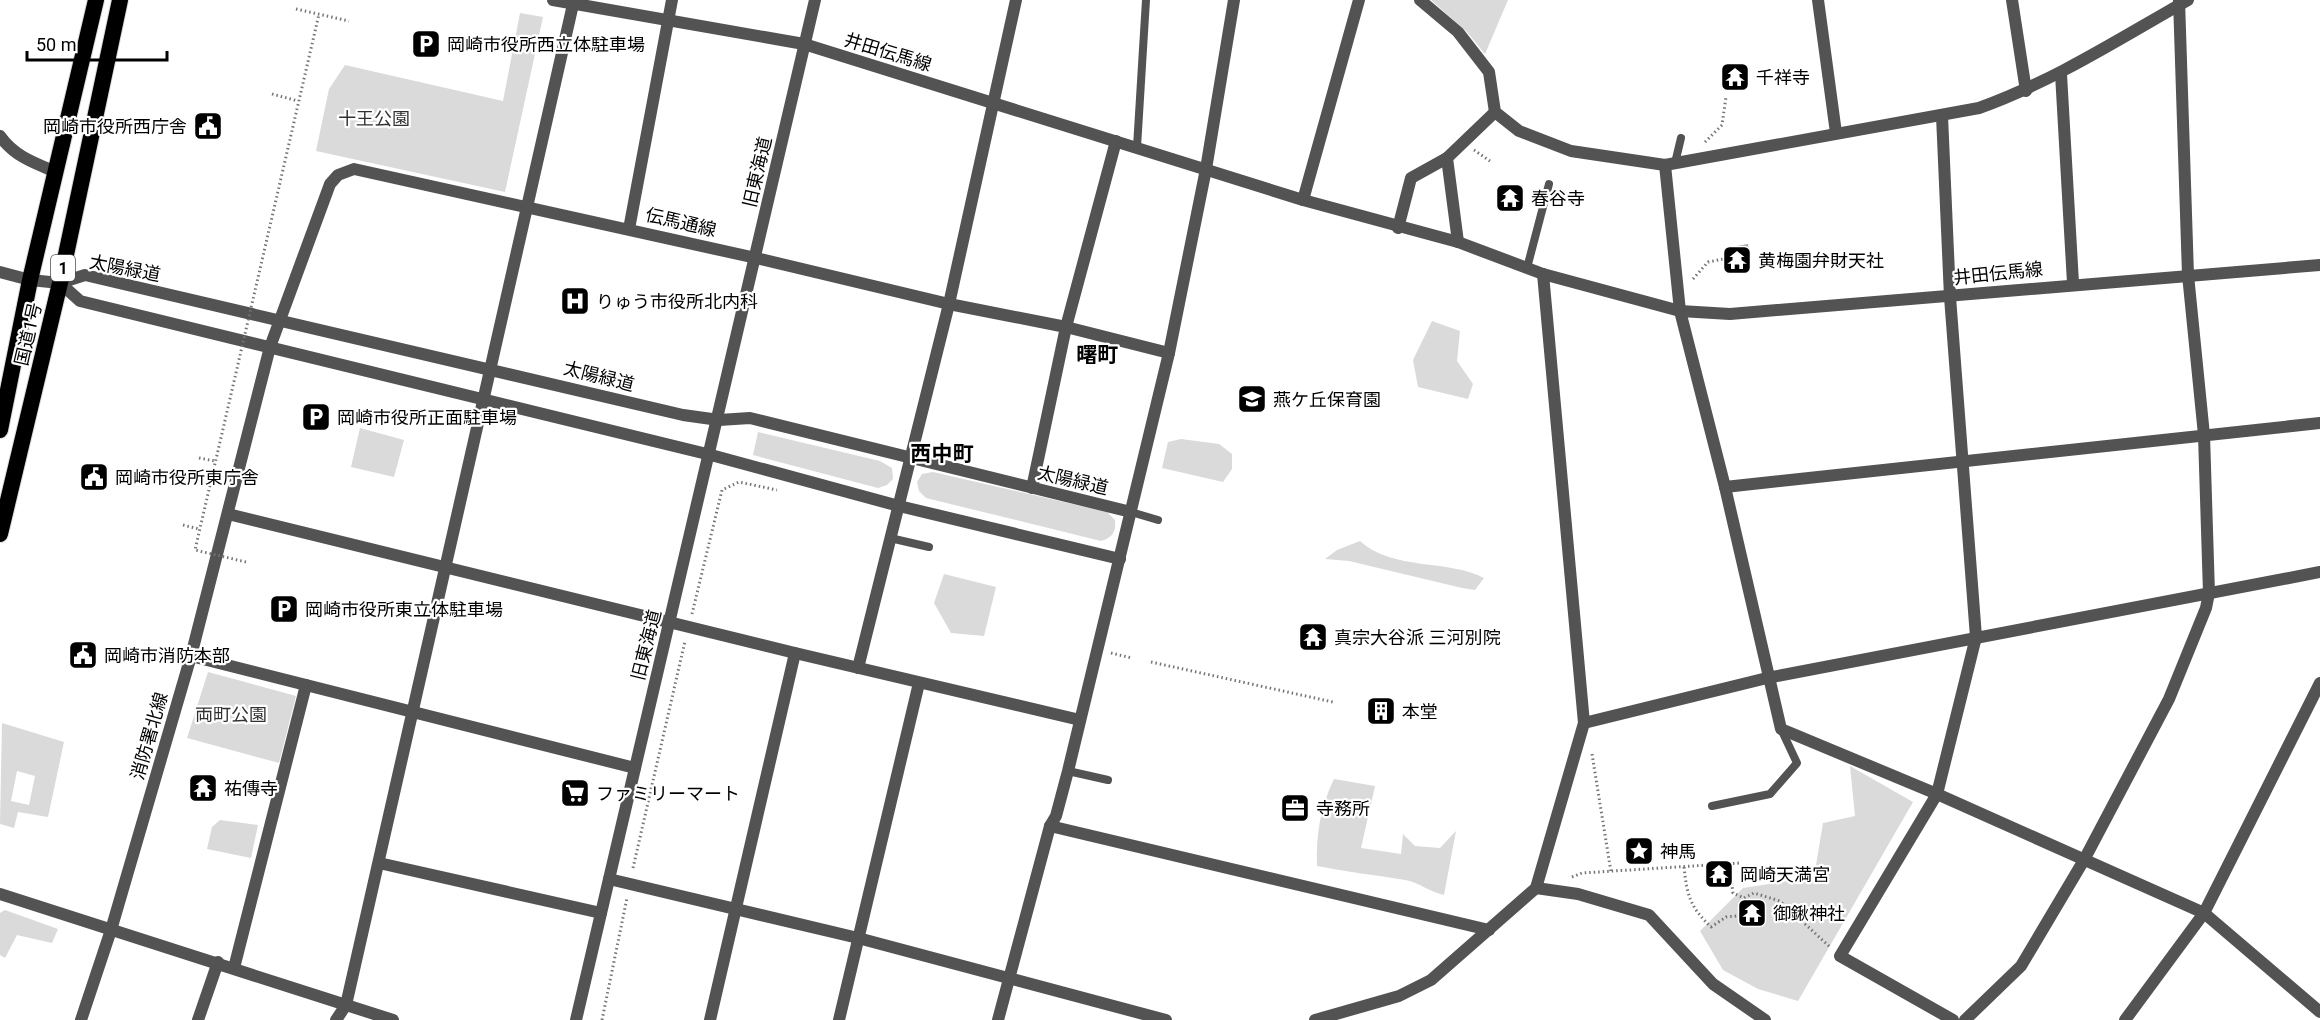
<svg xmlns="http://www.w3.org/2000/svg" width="2320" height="1020" viewBox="0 0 2320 1020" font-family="Roboto,'Noto Sans JP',sans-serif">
  <rect width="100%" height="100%" fill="#fff"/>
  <g fill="#dadada" fill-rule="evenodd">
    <path d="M1431,0h77l-23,54 -18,-22z"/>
    <path d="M520,13l23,4 -38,175 -189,-41 13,-62 16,-24 158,36z"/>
    <path d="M1432,321l28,10 -3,30 16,23 -5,15 -50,-12 -5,-27z"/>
    <path d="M360,428l44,12 -10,37 -43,-10z"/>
    <path d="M758,432l122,29 12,7 1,11 -6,6 -9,3 -125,-33z"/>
    <path d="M1181,439l38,5 13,10v15l-9,13 -61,-14 6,-26z"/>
    <path d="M933,472l174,40 8,8c1,12 -2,17 -14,21l-175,-43 -7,-7 -2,-9 5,-8z"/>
    <path d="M1360,541c33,30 88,18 124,37l-9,12 -13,-2 -113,-27 -24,-2 12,-9z"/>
    <path d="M944,574l52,13 -12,49 -33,-3 -17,-30z"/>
    <path d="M208,672l88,24 -17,67 -92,-25z"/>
    <path d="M2,723l62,19 -16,75 -30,-5 -4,16 -14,-4zM17,771l18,5 -6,29 -18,-4z"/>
    <path d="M1850,766l63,36 -115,199 -40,-12 -35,-19 -23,-39 43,-43 71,-11 9,-54 32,-7z"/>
    <path d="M1334,779l41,7 -14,62 40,6 2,-20 12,12 25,2 16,-17 -12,64c-14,-3 -26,-13 -39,-15 -29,-5 -58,-8 -88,-14 -1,-31 3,-58 17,-87z"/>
    <path d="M220,820l38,5 -7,33 -44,-9 5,-22z"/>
    <path d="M5,910l53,19 -6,14 -35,-8 -12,23 -5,-3v-42z"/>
  </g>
  <path fill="#a1a1a1" d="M1748,244l3,22 -24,2 -2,-20z"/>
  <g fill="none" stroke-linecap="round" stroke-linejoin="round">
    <g stroke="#dbdbdb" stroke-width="18">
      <g id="trunk">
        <path d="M0,430l30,-150 66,-280"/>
        <path d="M0,534l60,-251 60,-283"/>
      </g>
    </g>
    <g stroke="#757575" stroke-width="3" stroke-dasharray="1.5 3" stroke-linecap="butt">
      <path d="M296,9l53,12"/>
      <path d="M272,94l26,7"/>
      <path d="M1705,142l17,-17 4,-28"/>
      <path d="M1474,150l16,11"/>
      <path d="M1693,279l15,-17 26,-5"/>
      <path d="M199,458l16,3"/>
      <path d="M183,525l16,4"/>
      <path d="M692,614l30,-124 17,-8 38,8"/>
      <path d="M1111,653l21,5"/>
      <path d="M1151,662l182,40"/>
      <path d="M1592,754l19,118"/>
      <path d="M1729,865l4,28 11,5 10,-5 26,8 50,46"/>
      <path d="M1684,867c3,28 6,40 27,60l15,-10 20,-2"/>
      <path d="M633,868l52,-227"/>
      <path d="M1572,877l10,-4 158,-10"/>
      <path d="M602,1020l25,-122"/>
    </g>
    <g stroke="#535353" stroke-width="8">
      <path d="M1137,147l9,-147"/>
      <path d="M1675,163l6,-25"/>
      <path d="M1527,268l22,-84"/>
      <path d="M1131,512l27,8"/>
      <path d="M890,538l39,9"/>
      <path d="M1068,771l40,9"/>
      <path d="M1712,806l58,-12 27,-31 -16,-34"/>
    </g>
    <g stroke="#535353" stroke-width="12">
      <path d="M1420,0l38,32 31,40 6,40 24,19 52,20 94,14 314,-57c75,-27 140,-69 209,-108"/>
      <path d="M1818,0l18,133"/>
      <path d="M2012,0l14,91"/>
      <path d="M2061,74l12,209"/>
      <path d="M1942,116l8,181 26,340 -39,157 -97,162 113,64"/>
      <path d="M0,136c14,20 34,27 56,36"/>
      <path d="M1447,158l11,84"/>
      <path d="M1665,165l15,146 45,176 56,242 156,65 267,119 116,99"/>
      <path d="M1303,200l56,-200"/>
      <path d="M1398,228l13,-50 36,-20 48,-46"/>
      <path d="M629,229l43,-229"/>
      <path d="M30,280l30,3 25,-8 598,140 36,5 31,-2 381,94"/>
      <path d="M60,283l20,18 631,154 188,51 221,53"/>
      <path d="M1680,311l50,3 590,-49"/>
      <path d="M1725,487l595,-64"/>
      <path d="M1032,488l34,-161 50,-186"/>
      <path d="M228,514l567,139 285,67"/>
      <path d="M191,656l444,112"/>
      <path d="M858,668l91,-364 67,-304"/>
      <path d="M1584,723l183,-45 553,-106"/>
      <path d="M1050,826l439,104"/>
      <path d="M379,863l222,50"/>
      <path d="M609,879l249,59 308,82"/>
      <path d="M1536,888l42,6 71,21 64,69 52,36"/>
      <path d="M234,968l72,-283"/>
      <path d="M81,1020l30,-90 80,-274 79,-309 60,-163 8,-9 16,-6 402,89 193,46 117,23 103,26"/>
      <path d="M198,1020l20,-58"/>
      <path d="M336,1020l10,-15 228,-1005"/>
      <path d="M710,1020l85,-367"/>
      <path d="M839,1020l80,-337"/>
      <path d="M998,1020l52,-194 6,-10 12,-45 101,-418 37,-184 28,-169"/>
      <path d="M1315,1020l84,-24 32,-16 105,-92 48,-165 -41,-449"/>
      <path d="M1965,1020l56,-54 63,-106 85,-161 37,-91 3,-15 -5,-158 -16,-160 -9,-275"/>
      <path d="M2125,1020l79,-107 116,-230"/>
    </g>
    <g stroke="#535353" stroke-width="12">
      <path d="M553,0l251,44 499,156 155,42 85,32 137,37"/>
      <path d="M0,272l30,8"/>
      <path d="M0,894l393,126"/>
      <path d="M576,1020l239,-1020"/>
    </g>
    <use href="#trunk" stroke="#000" stroke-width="16"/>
    <path stroke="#757575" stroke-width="3" stroke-dasharray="1.5 3" stroke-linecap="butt" d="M246,562l-51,-12 124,-536"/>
  </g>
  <defs>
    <g id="parking-square" transform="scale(1.5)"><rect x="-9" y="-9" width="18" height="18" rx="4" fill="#000" stroke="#fff"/><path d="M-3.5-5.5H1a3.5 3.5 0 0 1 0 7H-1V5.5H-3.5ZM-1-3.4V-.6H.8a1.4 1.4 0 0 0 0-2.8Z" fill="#fff"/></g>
    <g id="temple-square" transform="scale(1.5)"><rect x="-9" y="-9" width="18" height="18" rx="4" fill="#000" stroke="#fff"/><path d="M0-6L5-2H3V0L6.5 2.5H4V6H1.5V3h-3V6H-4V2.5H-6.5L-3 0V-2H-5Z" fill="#fff"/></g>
    <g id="civic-square" transform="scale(1.5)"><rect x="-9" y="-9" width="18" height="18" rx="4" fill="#000" stroke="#fff"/><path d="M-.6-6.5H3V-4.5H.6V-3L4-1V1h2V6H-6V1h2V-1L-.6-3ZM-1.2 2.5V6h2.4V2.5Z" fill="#fff"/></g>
    <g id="hospital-square" transform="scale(1.5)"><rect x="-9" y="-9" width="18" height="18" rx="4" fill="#000" stroke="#fff"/><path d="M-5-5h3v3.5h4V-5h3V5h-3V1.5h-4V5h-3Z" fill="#fff"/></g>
    <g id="school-square" transform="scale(1.5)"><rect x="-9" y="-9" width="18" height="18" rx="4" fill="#000" stroke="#fff"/><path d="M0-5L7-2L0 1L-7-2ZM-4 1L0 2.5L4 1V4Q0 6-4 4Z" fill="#fff"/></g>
    <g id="building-square" transform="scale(1.5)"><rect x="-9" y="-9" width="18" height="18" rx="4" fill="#000" stroke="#fff"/><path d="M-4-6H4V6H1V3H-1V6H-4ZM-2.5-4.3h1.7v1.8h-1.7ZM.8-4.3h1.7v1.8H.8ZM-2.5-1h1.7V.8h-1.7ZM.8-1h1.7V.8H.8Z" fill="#fff"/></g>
    <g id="supermarket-square" transform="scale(1.5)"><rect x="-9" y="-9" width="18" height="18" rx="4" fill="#000" stroke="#fff"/><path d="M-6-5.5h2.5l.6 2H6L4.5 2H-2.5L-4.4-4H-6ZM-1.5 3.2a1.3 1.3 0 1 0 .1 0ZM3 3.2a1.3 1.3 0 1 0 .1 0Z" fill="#fff"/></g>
    <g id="office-square" transform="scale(1.5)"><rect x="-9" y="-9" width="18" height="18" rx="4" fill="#000" stroke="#fff"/><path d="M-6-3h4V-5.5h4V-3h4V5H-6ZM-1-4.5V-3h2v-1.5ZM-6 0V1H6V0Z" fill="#fff"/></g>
    <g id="sight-square" transform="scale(1.5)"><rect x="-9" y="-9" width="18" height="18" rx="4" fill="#000" stroke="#fff"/><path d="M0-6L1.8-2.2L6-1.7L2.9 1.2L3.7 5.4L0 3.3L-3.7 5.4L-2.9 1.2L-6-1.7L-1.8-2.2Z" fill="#fff"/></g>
  </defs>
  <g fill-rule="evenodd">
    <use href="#parking-square" x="426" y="44"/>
    <use href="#temple-square" x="1735" y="77"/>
    <use href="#civic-square" x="208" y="126"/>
    <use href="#temple-square" x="1510" y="198"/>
    <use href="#temple-square" x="1737" y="260"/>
    <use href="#hospital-square" x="575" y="301"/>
    <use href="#school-square" x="1252" y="399"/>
    <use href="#parking-square" x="316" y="417"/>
    <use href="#civic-square" x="94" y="477"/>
    <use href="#parking-square" x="284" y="609"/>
    <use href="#temple-square" x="1313" y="637"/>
    <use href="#civic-square" x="83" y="655"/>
    <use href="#building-square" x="1381" y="711"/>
    <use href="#temple-square" x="203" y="788"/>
    <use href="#supermarket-square" x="575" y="793"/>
    <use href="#office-square" x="1295" y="808"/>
    <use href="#sight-square" x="1639" y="851"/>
    <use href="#temple-square" x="1719" y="874"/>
    <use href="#temple-square" x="1752" y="913"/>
  </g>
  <g text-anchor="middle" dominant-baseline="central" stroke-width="4.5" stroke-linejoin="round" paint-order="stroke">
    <rect fill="#fff" stroke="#4c4c4c" stroke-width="1.5" x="51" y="255" width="24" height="26" rx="4.5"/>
    <g font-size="16" font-weight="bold" fill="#000">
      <text x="63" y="268">1</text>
    </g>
    <g font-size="18" fill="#000" stroke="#fff" text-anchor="start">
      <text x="447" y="44">岡崎市役所西立体駐車場</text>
      <text x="1756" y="77">千祥寺</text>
      <text x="187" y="126" text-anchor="end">岡崎市役所西庁舎</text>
      <text x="1531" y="198">春谷寺</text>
      <text x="1758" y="260">黄梅園弁財天社</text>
      <text x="596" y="301">りゅう市役所北内科</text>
      <text x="1273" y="399">燕ケ丘保育園</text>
      <text x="337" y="417">岡崎市役所正面駐車場</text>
      <text x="115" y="477">岡崎市役所東庁舎</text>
      <text x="305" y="609">岡崎市役所東立体駐車場</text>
      <text x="1334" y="637">真宗大谷派 三河別院</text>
      <text x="104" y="655">岡崎市消防本部</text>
      <text x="1402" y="711">本堂</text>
      <text x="224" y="788">祐傳寺</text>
      <text x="596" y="793">ファミリーマート</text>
      <text x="1316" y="808">寺務所</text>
      <text x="1660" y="851">神馬</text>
      <text x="1740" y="874">岡崎天満宮</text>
      <text x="1773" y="913">御鍬神社</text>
    </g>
    <g font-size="18" fill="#000" stroke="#fff">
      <text transform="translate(888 52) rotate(17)">井田伝馬線</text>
      <text transform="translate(757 172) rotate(-77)">旧東海道</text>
      <text transform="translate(681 222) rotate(13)">伝馬通線</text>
      <text transform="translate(125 268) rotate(11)">太陽緑道</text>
      <text transform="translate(1998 273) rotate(-6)">井田伝馬線</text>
      <text transform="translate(28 334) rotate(-77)">国道1号</text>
      <text transform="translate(599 376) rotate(14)">太陽緑道</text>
      <text transform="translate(1073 480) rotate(13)">太陽緑道</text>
      <text transform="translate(646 645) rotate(-76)">旧東海道</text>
      <text transform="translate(149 736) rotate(-74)">消防署北線</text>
    </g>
    <g font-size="18" fill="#313131" stroke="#fff">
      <text x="374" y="118">十王公園</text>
      <text x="231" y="714">両町公園</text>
    </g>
    <g font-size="21" font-weight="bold" fill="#000" stroke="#fff">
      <text x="1097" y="355">曙町</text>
      <text x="942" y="454">西中町</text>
    </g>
  </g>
  <path d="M27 51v9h140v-9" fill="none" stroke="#000000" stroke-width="3"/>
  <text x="36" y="51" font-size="18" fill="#000000" stroke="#ffffff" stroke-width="4.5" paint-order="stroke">50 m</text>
</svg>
